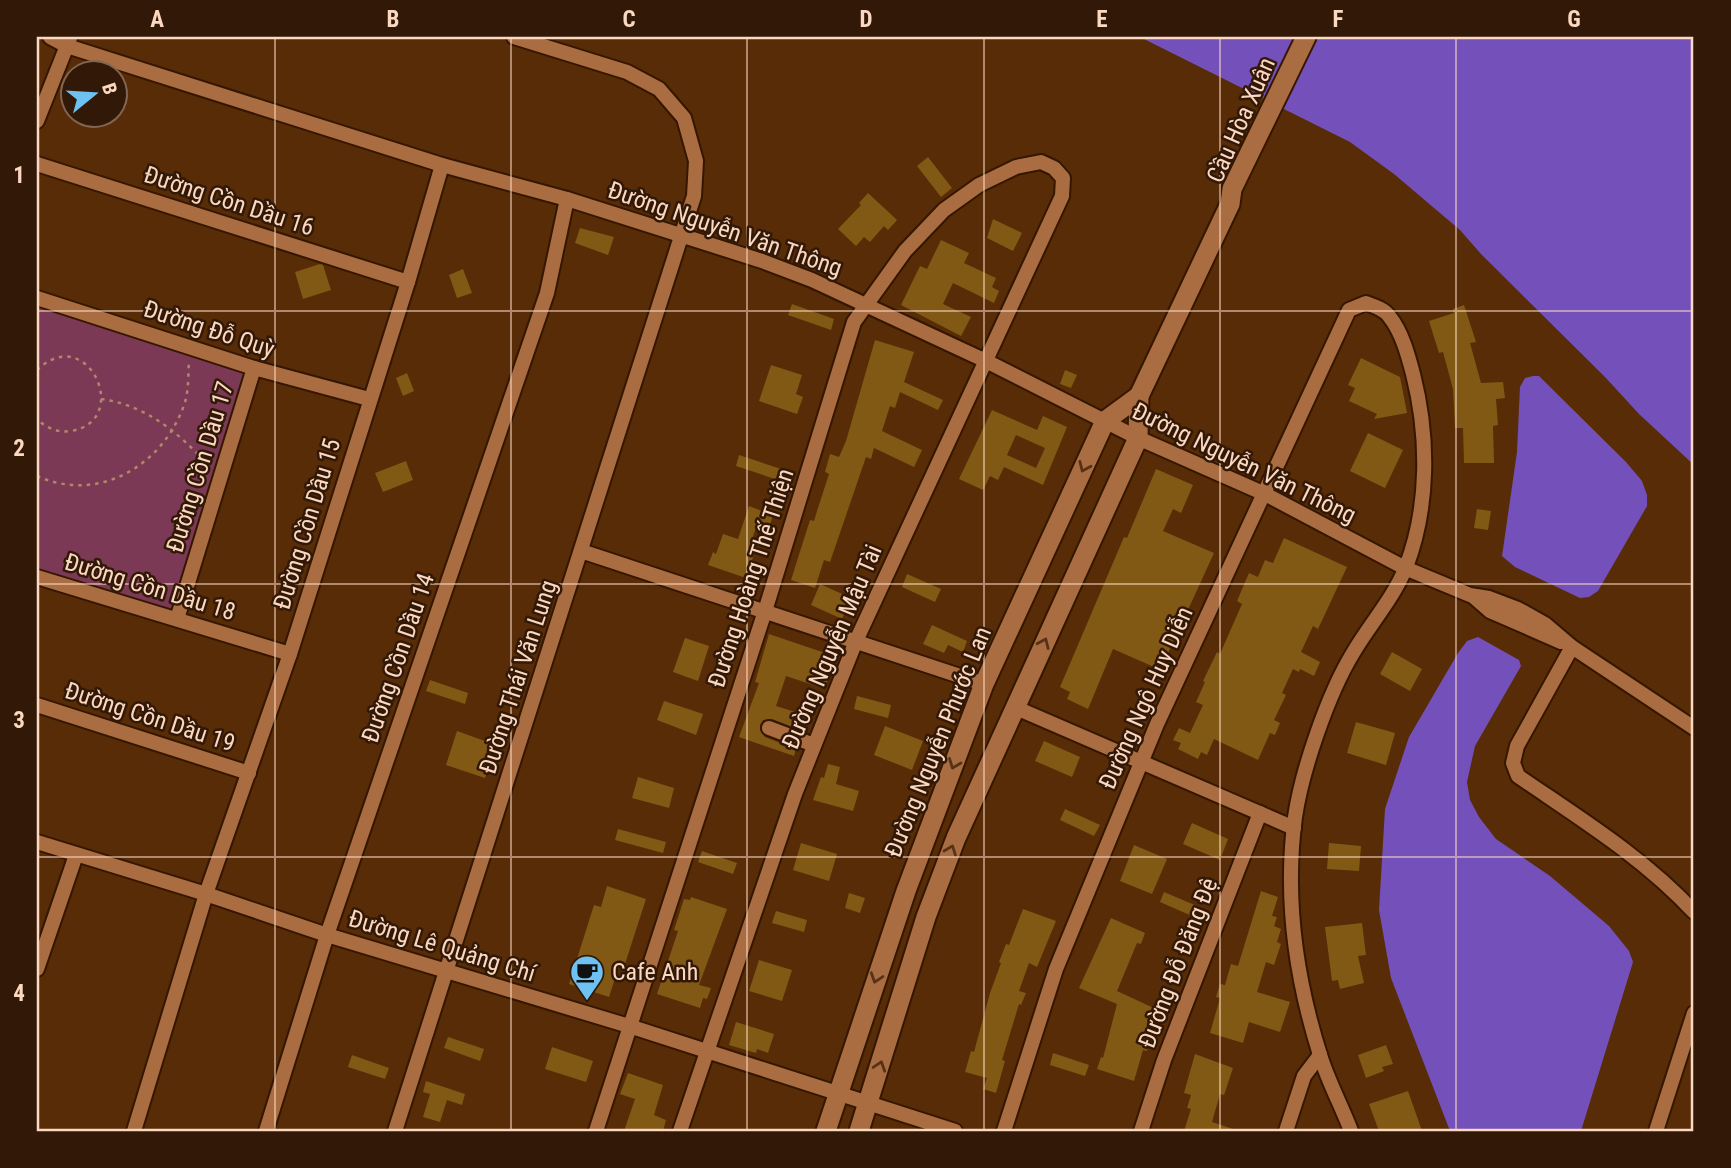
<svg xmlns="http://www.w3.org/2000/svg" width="1731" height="1168" viewBox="0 0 1731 1168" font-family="'Roboto Condensed',sans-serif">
  <rect width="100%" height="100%" fill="#572c07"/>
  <path fill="#7b3955" d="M37,298l217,70 -77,251 -140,-42z"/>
  <g fill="#7451ba">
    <path d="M1140,37h554v428l-55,-51 -34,-37 -124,-123 -21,-24 -66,-56 -44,-32z"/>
    <path d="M1533,376h6l87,86 16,19 5,14v11l-49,85 -9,6 -9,1 -65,-31 -13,-11 15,-104 3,-65 5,-9z"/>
    <path d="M1478,637l41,23 2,6 -46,80 -8,36 3,18 9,17 17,22 54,37 59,50 20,25 4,11 -52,169h-131l-59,-153 -12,-68 6,-101 24,-72 49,-84 9,-12z"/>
  </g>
  <g fill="#815915" fill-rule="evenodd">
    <path d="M928,157l24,31 -11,9 -24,-31z"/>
    <path d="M868,193l29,27 -9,10 -4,-4 -14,16 -6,-5 -8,9 -18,-17 23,-24 -2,-2z"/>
    <path d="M993,219l29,14 -9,18 -26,-13z"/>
    <path d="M580,228l34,9 -6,18 -33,-12z"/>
    <path d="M941,240l28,13 -5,10 32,15 -4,9 7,4 -5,12 -41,-20 -10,21 28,13 -10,19 -60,-31 19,-39 7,3z"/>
    <path d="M320,264l3,1 8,25 -28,9 -8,-27z"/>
    <path d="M463,269l9,24 -15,5 -8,-23z"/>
    <path d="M792,304l42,15 -3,11 -43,-15z"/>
    <path d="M1464,305l12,37 -6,1 11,40 22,-1 2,16 -9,1 2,26 -5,1 1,37h-30l-1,-35h-8l-2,-39 -10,-37 -4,1 -10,-32 25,-8 -1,-4z"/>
    <path d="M875,340l39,12 -10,30 39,18 -5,10 -38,-18 -5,16 -5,-2 -8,25 40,19 -8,17 -40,-19 -3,11 -5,-2 -36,105 -6,-2 -9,28 -24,-8 19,-60 4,1 3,-10 12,-37 -4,-2 5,-18 9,3 7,-16z"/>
    <path d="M1361,358l39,19 7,36 -33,6 3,-5 -28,-13 6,-13 -7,-3z"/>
    <path d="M771,365l31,10 -6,19 7,3 -6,17 -38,-13z"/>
    <path d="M1065,370l12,5 -6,13 -11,-4z"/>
    <path d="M407,373l7,18 -11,5 -7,-18z"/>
    <path d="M992,410l45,20 6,-14 24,11 -24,58 -39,-18 -6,13 -8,-4 -7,14 -24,-11zM1016,435l29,13 -9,20 -29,-13z"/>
    <path d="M1368,433l35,17 -18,38 -35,-17z"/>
    <path d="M739,455l45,15 -3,11 -45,-15z"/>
    <path d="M406,461l7,19 -30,12 -8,-19z"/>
    <path d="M1156,469l37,16 -12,28 -8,-4 -10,22 51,22 -27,59 2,1 -4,10 -4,-1 -20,48 -48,-21 -25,60 -21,-10 3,-7 -10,-5 64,-150 3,1z"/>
    <path d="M749,506l24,9 -4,13 -12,-4 -9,28 6,2 -8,24 -38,-13 5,-13 3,2 7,-20 15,5z"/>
    <path d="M1477,509l14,2 -3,19 -14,-2z"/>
    <path d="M1284,538l63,29 -29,62 -5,-3 -12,26 19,10 -6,14 -14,-7 -1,3 -6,-3 -11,24 4,2 -12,25 6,3 -5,12 -5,-2 -12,27 -44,-21 -7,16 -6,-3 -3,7 -20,-10 3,-6 -8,-3 6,-12 11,5 13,-28 -7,-3 9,-20 -2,-1 14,-29 3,2 22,-50 -5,-3 12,-28 9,4 7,-17 8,3z"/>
    <path d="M907,574l34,15 -6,13 -33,-15z"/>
    <path d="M820,584l31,14 -9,21 -31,-14z"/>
    <path d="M932,625l35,16 -4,11 -15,-7 -4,8 -21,-9z"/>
    <path d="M769,634l62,21 -5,15 4,1 -5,18 -39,-13 -10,30 29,9 -5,15 -28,-11 -9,1 -3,5v5l5,7 31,12 -2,7 -55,-19 20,-54 -4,-1z"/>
    <path d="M685,638l24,8 -11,35 -25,-9z"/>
    <path d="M1392,652l30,17 -12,22 -30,-17z"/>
    <path d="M430,680l38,13 -3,11 -39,-13z"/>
    <path d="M857,696l34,9 -3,13 -34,-9z"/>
    <path d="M664,701l39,13 -7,21 -39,-15z"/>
    <path d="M1356,722l39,11 -9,32 -39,-12z"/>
    <path d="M885,726l38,15 -11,29 -38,-15z"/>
    <path d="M457,731l39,14 -11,33 -39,-13z"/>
    <path d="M1044,741l36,16 -8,20 -37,-16z"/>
    <path d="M828,764l12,3 -4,17 23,7 -6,20 -40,-11 8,-23 3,1z"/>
    <path d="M638,777l36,11 -5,20 -37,-10z"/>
    <path d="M1065,809l35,16 -6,11 -34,-16z"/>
    <path d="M1192,823l36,16 -8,21 -37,-16z"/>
    <path d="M618,829l48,13 -3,11 -48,-13z"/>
    <path d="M801,843l36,11 -8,27 -36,-11z"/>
    <path d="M1329,843l32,3 -2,25 -32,-2z"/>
    <path d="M1134,845l33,14 -15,35 -32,-13z"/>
    <path d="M702,851l35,12 -4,11 -35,-12z"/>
    <path d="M607,886l39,13 -22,68 -5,-1 -10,31 -40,-13 25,-79 7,2z"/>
    <path d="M1261,891l17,6 -6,19 5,1 -3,9 7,3 -4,13 4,2 -7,21 -8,-3 -9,30 33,10 -10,30 -31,-10 -6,21 -33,-10 10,-35 -4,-1 4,-13 5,1 6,-21 7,2z"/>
    <path d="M1164,892l33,14 -5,10 -32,-14z"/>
    <path d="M849,893l16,5 -5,15 -15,-5z"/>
    <path d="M691,897l36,12 -28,76 12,3 -4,11 -4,-1 -3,10 -43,-14 21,-63 -4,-1 10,-31 6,1z"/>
    <path d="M1023,909l33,12 -19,46 -8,-4 -10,28 7,2 -5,12 -2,-1 -17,56 3,1 -9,32 -13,-4 4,-11 -22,-6 6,-21 3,1 16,-59 11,-30 -2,-1 7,-18 3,1z"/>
    <path d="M776,911l31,9 -3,12 -32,-9z"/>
    <path d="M1111,918l34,15 -4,11 -4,-1 -20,48 41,19 -9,23h2l-4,18 -4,-1 -9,31 -37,-12 4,-12 2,1 14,-54 -38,-16z"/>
    <path d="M1362,923l4,32 -8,1 6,27 -24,6 -2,-9 -6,1 -7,-54z"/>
    <path d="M759,960l33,10 -10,31 -33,-10z"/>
    <path d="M736,1022l38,12 -6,19 -11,-4 -1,4 -27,-8z"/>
    <path d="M448,1037l36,12 -4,12 -36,-13z"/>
    <path d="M1386,1045l7,19 -11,3 2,4 -18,7 -8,-23z"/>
    <path d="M552,1047l41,14 -7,21 -41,-13z"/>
    <path d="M1053,1053l36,12 -4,11 -35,-11z"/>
    <path d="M1195,1054l38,14 -9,27 -4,-1 -8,28 21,7 -1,2h-48l7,-22 -4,-1 4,-13 -7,-2z"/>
    <path d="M352,1055l37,13 -4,11 -37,-12z"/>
    <path d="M628,1073l35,12 -9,30 12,5 -3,11h-39l11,-32 -15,-5z"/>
    <path d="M426,1081l39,13 -3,11 -15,-5 -7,22 -17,-5 7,-23 -7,-2z"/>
    <path d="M1408,1091l14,40h-43l-10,-27z"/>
  </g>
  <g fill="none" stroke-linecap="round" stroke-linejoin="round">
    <g stroke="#351701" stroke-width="18">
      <g id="street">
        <path d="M50,37l17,9 375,119 125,34 195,62 50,19 174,81 152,77 127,56 140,74 65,27 19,3 29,11 27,15 27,23 122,81"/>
        <path d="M37,121l33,-83"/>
        <path d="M37,164l371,118"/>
        <path d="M37,298l217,70 115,31"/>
        <path d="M581,551l403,133"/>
        <path d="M37,577l253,77"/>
        <path d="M1474,597l16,14 71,31"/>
        <path d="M177,619l77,-251"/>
        <path d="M1572,647l-55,99 -4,17 5,13c61,42 125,81 176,136"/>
        <path d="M37,705l212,68"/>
        <path d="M1014,707l280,121"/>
        <path d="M769,728l45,17"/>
        <path d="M37,842l169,52 121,41 302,91 326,105"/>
        <path d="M37,969l39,-114"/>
        <path d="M134,1131l72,-237 84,-240 118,-372 34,-117"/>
        <path d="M266,1131l61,-196 220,-642 20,-94"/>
        <path d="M395,1131l299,-935 2,-35 -12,-43 -25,-29 -32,-17 -113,-35"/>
        <path d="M596,1131l169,-520 89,-289 51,-71 39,-41 35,-25 37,-18 25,-5 13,6 9,10 -1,18 -206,445 -61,153 -115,337"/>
        <path d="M1004,1131l52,-162 101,-245 192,-414 17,-7c8,3 18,6 23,13 13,16 19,39 24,58 16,63 16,133 -7,193 -13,32 -36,57 -53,86 -25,41 -51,117 -58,164 -11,82 1,163 26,241 8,25 21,49 30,73"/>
        <path d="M1141,1131l23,-71 96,-247"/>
        <path d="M1286,1131l18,-55 16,-21"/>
        <path d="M1656,1131l38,-118"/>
      </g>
    </g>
    <g stroke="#351701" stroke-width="23">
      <g id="secondary">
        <path d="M826,1131l80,-240 78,-207 121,-263 34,-25"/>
        <path d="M859,1131l67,-214 30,-79 182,-400 1,-42 91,-192 2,-15 74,-152"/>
      </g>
    </g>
    <g stroke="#af886a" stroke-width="2.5" stroke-dasharray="3.5 5" stroke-linecap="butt">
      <path d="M37,370c51,-49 96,51 34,61 -13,2 -25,-3 -34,-12"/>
      <path d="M101,399c45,6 78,34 107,66"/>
      <path d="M37,476c62,28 126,-11 147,-71 5,-13 4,-30 5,-44"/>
    </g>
    <use href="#street" stroke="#aa6d41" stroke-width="14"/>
    <use href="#secondary" stroke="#aa6d41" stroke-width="19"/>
  </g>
  <defs><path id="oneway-chevron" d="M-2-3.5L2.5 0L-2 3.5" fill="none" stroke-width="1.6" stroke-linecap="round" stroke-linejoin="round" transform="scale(1.75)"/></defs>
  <g stroke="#563218">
    <use href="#oneway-chevron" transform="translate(1084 467) rotate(114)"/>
    <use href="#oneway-chevron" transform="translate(1044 643) rotate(-66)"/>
    <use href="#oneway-chevron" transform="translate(954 764) rotate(111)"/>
    <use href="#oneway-chevron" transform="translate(951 850) rotate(-69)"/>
    <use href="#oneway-chevron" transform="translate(876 978) rotate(108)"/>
    <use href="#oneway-chevron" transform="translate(880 1066) rotate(-72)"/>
  </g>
  <path fill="none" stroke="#fbd8c1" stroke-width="2" stroke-opacity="0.55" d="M275,37v1094M511,37v1094M747,37v1094M984,37v1094M1220,37v1094M1456,37v1094M37,311h1657M37,584h1657M37,857h1657"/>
  <defs>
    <g id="cafe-pin" transform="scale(1.75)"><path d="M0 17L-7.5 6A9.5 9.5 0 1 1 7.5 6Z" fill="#6dc2f3" stroke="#321907"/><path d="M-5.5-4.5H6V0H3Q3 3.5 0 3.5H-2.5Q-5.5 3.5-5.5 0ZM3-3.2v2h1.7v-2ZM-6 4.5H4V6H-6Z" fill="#111"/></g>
  </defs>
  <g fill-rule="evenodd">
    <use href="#cafe-pin" x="587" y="972"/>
  </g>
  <g text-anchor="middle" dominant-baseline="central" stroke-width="5" stroke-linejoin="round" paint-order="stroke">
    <g font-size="24" fill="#fbd8c1" stroke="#321907">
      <text transform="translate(1241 120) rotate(-66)">Cầu Hòa Xuân</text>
      <text transform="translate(229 201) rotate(18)">Đường Cồn Dầu 16</text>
      <text transform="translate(725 229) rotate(19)">Đường Nguyễn Văn Thông</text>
      <text transform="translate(209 329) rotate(18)">Đường Đỗ Quỳ</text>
      <text transform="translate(1244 463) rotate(26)">Đường Nguyễn Văn Thông</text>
      <text transform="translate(200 467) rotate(-73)">Đường Cồn Dầu 17</text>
      <text transform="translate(307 524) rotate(-73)">Đường Cồn Dầu 15</text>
      <text transform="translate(751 578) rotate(-72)">Đường Hoàng Thế Thiện</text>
      <text transform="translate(150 587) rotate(17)">Đường Cồn Dầu 18</text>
      <text transform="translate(832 647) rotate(-67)">Đường Nguyễn Mậu Tài</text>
      <text transform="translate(398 658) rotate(-71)">Đường Cồn Dầu 14</text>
      <text transform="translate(518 677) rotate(-72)">Đường Thái Văn Lung</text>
      <text transform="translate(1146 698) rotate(-66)">Đường Ngô Huy Diễn</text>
      <text transform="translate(150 717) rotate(18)">Đường Cồn Dầu 19</text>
      <text transform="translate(938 742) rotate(-68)">Đường Nguyễn Phước Lan</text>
      <text transform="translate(442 946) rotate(17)">Đường Lê Quảng Chí</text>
      <text transform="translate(1178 963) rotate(-69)">Đường Đỗ Đăng Đệ</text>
    </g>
    <g font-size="24" fill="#fbd8c1" stroke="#321907" text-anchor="start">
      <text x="612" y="972">Cafe Anh</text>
    </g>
  </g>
  <rect width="1731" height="1168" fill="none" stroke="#321907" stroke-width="77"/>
  <g transform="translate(94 94) rotate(72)"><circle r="33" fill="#321907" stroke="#826551" stroke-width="2"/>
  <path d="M0-5L12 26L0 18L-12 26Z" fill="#6dc2f3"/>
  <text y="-10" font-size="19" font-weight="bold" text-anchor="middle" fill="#fbd8c1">B</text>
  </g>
  <rect x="38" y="38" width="1654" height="1092" fill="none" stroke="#fbd8c1" stroke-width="2.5"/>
  <g font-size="23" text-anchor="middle" font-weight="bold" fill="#fbd8c1">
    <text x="157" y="27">A</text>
    <text x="393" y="27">B</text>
    <text x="629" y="27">C</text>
    <text x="866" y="27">D</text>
    <text x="1102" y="27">E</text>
    <text x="1338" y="27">F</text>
    <text x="1574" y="27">G</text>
    <text x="19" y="183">1</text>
    <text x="19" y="456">2</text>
    <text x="19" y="728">3</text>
    <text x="19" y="1001">4</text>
  </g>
</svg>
